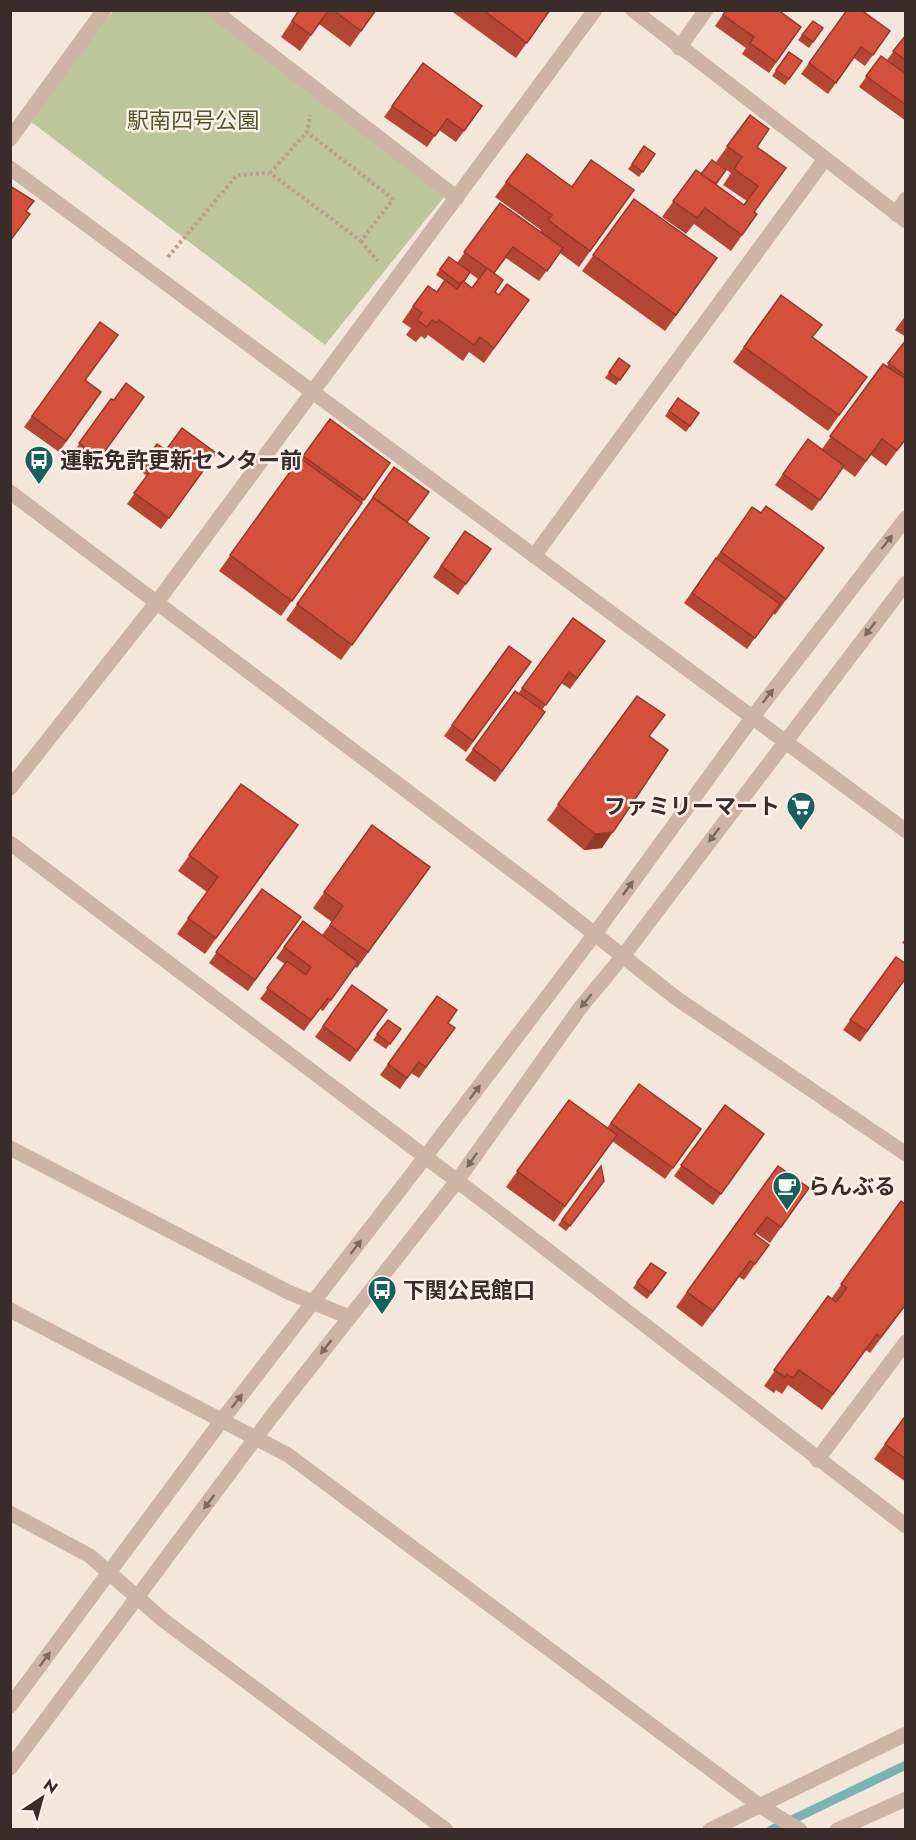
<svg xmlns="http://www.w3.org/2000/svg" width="916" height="1840" viewBox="0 0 916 1840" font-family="Jost,'Noto Sans JP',sans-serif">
  <rect width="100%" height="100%" fill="#f5e6dc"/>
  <path fill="#bcc69a" d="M113,11h100l235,181 -123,153 -299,-227z"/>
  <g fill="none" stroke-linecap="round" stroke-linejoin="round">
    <path stroke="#77b5b1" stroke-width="9" d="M771,1830l135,-65"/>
    <g stroke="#ba9e90" stroke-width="4" stroke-dasharray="3 3" stroke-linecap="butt">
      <path d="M270,173l37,-41"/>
      <path d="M361,241l17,20"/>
      <path d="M168,257l69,-82 33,-2 91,68 32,-42 -86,-67 3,-17"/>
    </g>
    <path stroke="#ceb4a6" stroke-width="15" d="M896,214l10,-15"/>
    <g stroke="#ceb4a6" stroke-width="15">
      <path d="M213,10l244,188"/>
      <path d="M679,48l27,-38"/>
      <path d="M10,139l94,-129"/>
      <path d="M10,168l896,663"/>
      <path d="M534,556l291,-397"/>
      <path d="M10,843l471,356 425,327"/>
      <path d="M10,1148l278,144 61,25"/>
      <path d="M10,1310l278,145 472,351 40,24"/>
      <path d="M817,1460l89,-118"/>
      <path d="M10,1513l80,43 73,64 283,210"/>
      <path d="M710,1830l196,-96"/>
      <path d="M837,1830l69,-31"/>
    </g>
    <g stroke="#ceb4a6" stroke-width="15">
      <path d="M633,10l273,211"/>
      <path d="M10,492l535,403 131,103 230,156"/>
      <path d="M10,788l147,-186 438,-592"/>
      <path d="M10,1706l212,-286 204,-264 168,-221 158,-217 154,-200"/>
      <path d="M10,1768l262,-352 185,-235 123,-173 43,-52 283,-373"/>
    </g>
  </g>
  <g fill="#b54634" fill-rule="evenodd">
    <path d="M299,10h77l-26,37 -31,-23 -19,27 -19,-14z"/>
    <path d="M450,10h100l-34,48z"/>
    <path d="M726,10l75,17 -32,46 -27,-19 4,-6 -31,-22z"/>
    <path d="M847,10l43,21 -25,35 -11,-8 -26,36 -27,-20z"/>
    <path d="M813,21l10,7 -14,20 -11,-8z"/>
    <path d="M906,35v86l-47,-34 22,-31 6,4z"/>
    <path d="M789,52l13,9 -17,24 -13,-9z"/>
    <path d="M423,63l59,43 -26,36 -17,-12 -12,17 -43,-30z"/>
    <path d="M750,115l7,32 29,21 -32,44 3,2 -26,37 -37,-27 -8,10 -24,-17 34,-47 48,35 3,-4 -24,-16 8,-12 -15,-11z"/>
    <path d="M527,154l45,33 62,3 -55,77 -19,-14 -21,28 -33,-23 -12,15 1,19 4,3 30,5 -45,63 -15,-11 -6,9 -35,-26 -3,4 -4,-3 -5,6 -10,-7 5,-7 -9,-6 11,-16 24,-14 8,-11 -9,-6 4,-6 17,-6 43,-60 40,29 1,-2 -46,-33zM470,273l8,6 -6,9 -8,-6z"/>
    <path d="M655,154l-16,23 -11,-8 4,-5z"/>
    <path d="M634,199l72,75 -41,57 -83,-60z"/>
    <path d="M781,295l32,42 54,40 -39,54 -95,-69z"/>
    <path d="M906,315v22l-11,-7z"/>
    <path d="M100,322l-14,59 15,11 -42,60 -35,-25z"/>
    <path d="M906,340v99l-20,27 -15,-11 -16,22 -12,-9 -31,43 -37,-26 33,-46 14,10 61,-85 4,2z"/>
    <path d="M619,358l11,8 -14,19 -11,-7z"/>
    <path d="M144,397l-52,71 -20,-14 39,-55 3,1z"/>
    <path d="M678,398l21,15 -13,19 -21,-16z"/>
    <path d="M330,419l60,44 -109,153 -62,-45 81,-113 2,1z"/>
    <path d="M166,450l50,3 -55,76 -34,-25 20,-28 -8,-6 7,-11z"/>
    <path d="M394,467l13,56 22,15 -88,122 -55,-40z"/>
    <path d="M752,507l72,41 -49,67 -2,-2 -26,36 -63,-46z"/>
    <path d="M465,531l26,18 -33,46 -25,-18z"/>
    <path d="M573,618l32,23 -35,48 -9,-6 -19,27 3,2 -50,70 -30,-22 50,-69 3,3z"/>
    <path d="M509,646l22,16 -65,90 -22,-16z"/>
    <path d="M637,696l12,41 -47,111 -18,2 -37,-30z"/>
    <path d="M241,784l57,41 -93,129 -28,-20 30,-42 -29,-21z"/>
    <path d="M372,825l58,42 -73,101 -2,-1 -32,44 -3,-2 -16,22 -44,-32 25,-35 -9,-6 27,-37 19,14 10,-13 -19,-14z"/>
    <path d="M262,889l39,28 -53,74 -39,-28z"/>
    <path d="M906,938v7l-4,-2z"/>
    <path d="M896,957l10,21 -46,64 -17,-12z"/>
    <path d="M352,985l35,25 -37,52 -35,-25z"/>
    <path d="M437,996l11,27 7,5 -36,50 -8,-5 -11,16 -20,-14z"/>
    <path d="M388,1020l13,9 -15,20 -13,-9z"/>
    <path d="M639,1084l62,45 -36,50 -53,-38 -58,81 -48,-35 63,-87 38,28z"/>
    <path d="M725,1105l39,29 -51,71 -39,-29z"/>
    <path d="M601,1166l-1,21 -34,44 -8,-6z"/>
    <path d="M778,1166l31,22 -39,55 -14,-10 -1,2 14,10 -25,35 -5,-3 -37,50 -26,-20z"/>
    <path d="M901,1201l5,104 -36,48 -4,-3 -44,60 -34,-25 -6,9 -6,-4 -2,3 -10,-7 64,-90 3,3z"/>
    <path d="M651,1263l15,10 -19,26 -14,-11z"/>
    <path d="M906,1415v67l-32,-23z"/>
  </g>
  <path fill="#94392a" d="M613,832l-11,16 -18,2 11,-16z"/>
  <g fill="#d3513c" stroke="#94392a" stroke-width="1.5">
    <path d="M299,10h30l-18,25 -19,-14z"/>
    <path d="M333,10h43l-15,21z"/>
    <path d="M483,10h67l-23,33z"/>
    <path d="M726,10h52l23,17 -25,35 -26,-19 4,-6 -31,-22z"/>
    <path d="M847,10h14l29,21 -17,24 -12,-8 -25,36 -27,-20z"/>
    <path d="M813,21l10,7 -10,14 -11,-7z"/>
    <path d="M906,35v25l-13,-9z"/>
    <path d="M789,52l13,9 -13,18 -13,-9z"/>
    <path d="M881,56l25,18v31l-40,-29z"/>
    <path d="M423,63l59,43 -18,25 -17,-12 -12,17 -43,-30z"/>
    <path d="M750,115l19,14 -12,18 29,21 -32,44 3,2 -15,21 -37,-27 -8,10 -24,-17 23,-31 48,35 14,-19 -24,-17 8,-12 -15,-11z"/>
    <path d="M644,146l11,8 -12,18 -11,-8z"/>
    <path d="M527,154l45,33 19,-27 43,30 -44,61 -42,-31 4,-5 -46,-33z"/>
    <path d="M712,160l14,10 -10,14 -15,-10z"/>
    <path d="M10,186l24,15 -8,10 4,3 -20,27z"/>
    <path d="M634,199l83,59 -41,57 -83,-60z"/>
    <path d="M500,203l63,45 -16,23 -34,-24 -19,26 -30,-21z"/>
    <path d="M449,257l21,15 -6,9h-1l-3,3 -20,-15z"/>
    <path d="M487,268l16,12 -8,12 4,3 8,-11 22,16 -35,48 -14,-11 -6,8 -35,-25 -3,3 -4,-3 -5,7 -10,-7 5,-7 -9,-7 15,-20 9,6 8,-12 12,9 6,-8 9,7z"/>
    <path d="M781,295l41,30 -10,12 55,40 -28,38 -95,-68z"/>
    <path d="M100,322l18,13 -33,45 16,12 -35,49 -34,-25z"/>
    <path d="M906,340v36l-18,-13z"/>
    <path d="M619,358l11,8 -10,14 -11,-8z"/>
    <path d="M883,364l23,15v60l-9,11 -15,-11 -16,22 -36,-25z"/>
    <path d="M126,383l18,14 -44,61 -21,-15 32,-44 3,1z"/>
    <path d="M678,398l21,15 -9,13 -21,-15z"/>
    <path d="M330,419l60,44 -26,37 -61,-44z"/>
    <path d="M182,428l34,25 -47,65 -35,-25 21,-28 -9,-6 11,-15 9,6z"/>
    <path d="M808,439l36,27 -24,34 -37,-26z"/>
    <path d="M300,458l62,45 -70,98 -62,-46z"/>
    <path d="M394,467l35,25 -22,30 -34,-25z"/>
    <path d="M373,498l56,40 -77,107 -55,-41z"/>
    <path d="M766,506l58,42 -38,51 -65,-47 31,-45 9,6z"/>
    <path d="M465,531l26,18 -25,35 -25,-18z"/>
    <path d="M716,558l64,46 -25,34 -63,-45z"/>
    <path d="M573,618l32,23 -28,37 -8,-6 -23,33 -24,-17z"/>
    <path d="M509,646l22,16 -58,79 -21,-16z"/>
    <path d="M515,691l30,21 -43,59 -29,-22z"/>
    <path d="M637,696l28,19 -16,21 19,14 -55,82 -18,2 -37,-30z"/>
    <path d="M241,784l57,41 -82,113 -28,-20 30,-41 -29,-22z"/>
    <path d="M372,825l58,42 -62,85 -38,-27 13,-19 -19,-14z"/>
    <path d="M262,889l39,28 -46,63 -39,-28z"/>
    <path d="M303,921l55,41 -27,38 -3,-2 -17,22 -44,-32 20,-27 19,14 5,-8 -27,-20z"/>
    <path d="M896,957l10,7v14l-39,53 -17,-11z"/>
    <path d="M352,985l35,25 -30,41 -34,-25z"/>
    <path d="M437,996l20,14 -9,13 7,5 -29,39 -7,-5 -12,16 -19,-14z"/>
    <path d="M388,1020l13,9 -11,15 -13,-10z"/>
    <path d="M639,1084l62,45 -28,39 -62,-45z"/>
    <path d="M569,1100l48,35 -52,71 -48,-35z"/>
    <path d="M725,1105l39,29 -43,60 -40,-29z"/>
    <path d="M601,1166l3,15 -34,45 -8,-6z"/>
    <path d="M778,1166l31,22 -28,39 -14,-10 -13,17 15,11 -14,19 -5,-3 -37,50 -26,-19z"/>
    <path d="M901,1201l5,4v99l-25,33 -4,-3 -44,60 -34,-24 -6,8 -6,-4 -2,3 -11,-7 54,-74 8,6 11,-14 -6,-4z"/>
    <path d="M651,1263l15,10 -15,20 -14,-11z"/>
    <path d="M906,1415v44l-21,-15z"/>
  </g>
  <defs><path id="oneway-solid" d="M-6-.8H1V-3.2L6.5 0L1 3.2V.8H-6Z" transform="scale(1.5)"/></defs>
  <g fill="#7d6961">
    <use href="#oneway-solid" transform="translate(887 542) rotate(-52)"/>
    <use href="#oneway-solid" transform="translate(870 629) rotate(127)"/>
    <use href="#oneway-solid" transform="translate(768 696) rotate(-52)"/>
    <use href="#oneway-solid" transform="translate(714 835) rotate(127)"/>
    <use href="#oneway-solid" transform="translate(628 888) rotate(-54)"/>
    <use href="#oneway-solid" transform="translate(586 1001) rotate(129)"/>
    <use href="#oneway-solid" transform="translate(475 1092) rotate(-53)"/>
    <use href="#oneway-solid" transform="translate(472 1160) rotate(125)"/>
    <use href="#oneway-solid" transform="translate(356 1247) rotate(-52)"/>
    <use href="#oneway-solid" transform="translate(326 1347) rotate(128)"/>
    <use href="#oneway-solid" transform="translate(237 1401) rotate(-52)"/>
    <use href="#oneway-solid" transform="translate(209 1502) rotate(127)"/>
    <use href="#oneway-solid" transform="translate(45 1659) rotate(-53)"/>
  </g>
  <defs>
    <g id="bus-pin" transform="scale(1.5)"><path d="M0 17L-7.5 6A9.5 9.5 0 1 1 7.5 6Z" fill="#18605d" stroke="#fcf1e9"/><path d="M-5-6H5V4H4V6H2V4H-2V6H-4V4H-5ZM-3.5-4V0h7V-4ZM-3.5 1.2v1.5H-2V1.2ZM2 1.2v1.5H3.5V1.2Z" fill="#fff"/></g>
    <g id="supermarket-pin" transform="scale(1.5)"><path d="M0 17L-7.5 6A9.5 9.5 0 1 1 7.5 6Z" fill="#18605d" stroke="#fcf1e9"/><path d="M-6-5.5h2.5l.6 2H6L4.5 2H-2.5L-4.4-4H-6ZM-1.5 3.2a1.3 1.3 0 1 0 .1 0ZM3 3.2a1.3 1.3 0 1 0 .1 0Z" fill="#fff"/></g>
    <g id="cafe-pin" transform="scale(1.5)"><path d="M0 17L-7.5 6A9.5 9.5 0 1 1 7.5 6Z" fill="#18605d" stroke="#fcf1e9"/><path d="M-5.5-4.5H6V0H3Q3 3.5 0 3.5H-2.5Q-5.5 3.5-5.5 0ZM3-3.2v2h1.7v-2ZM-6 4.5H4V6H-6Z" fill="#fff"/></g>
  </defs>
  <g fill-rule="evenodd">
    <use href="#bus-pin" x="39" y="460"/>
    <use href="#supermarket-pin" x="801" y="806"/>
    <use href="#cafe-pin" x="787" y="1186"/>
    <use href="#bus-pin" x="382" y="1290"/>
  </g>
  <g text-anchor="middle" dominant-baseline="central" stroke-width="5" stroke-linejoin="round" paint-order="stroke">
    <g font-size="22" fill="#4e5b29" stroke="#fcf1e9">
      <text x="193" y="120">駅南四号公園</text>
    </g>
    <g font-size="22" font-weight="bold" fill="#3a2c28" stroke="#fcf1e9" text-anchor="start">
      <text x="60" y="460">運転免許更新センター前</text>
      <text x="780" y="806" text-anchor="end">ファミリーマート</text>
      <text x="808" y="1186">らんぶる</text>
      <text x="403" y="1290">下関公民館口</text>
    </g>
  </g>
  <rect width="916" height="1840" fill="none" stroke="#3a2c28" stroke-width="24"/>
  <g transform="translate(42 1798) rotate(36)" stroke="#fcf1e9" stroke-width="4.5" paint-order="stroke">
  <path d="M0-4.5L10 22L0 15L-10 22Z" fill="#3a2c28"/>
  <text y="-9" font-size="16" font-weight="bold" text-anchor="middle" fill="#3a2c28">N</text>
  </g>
</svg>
